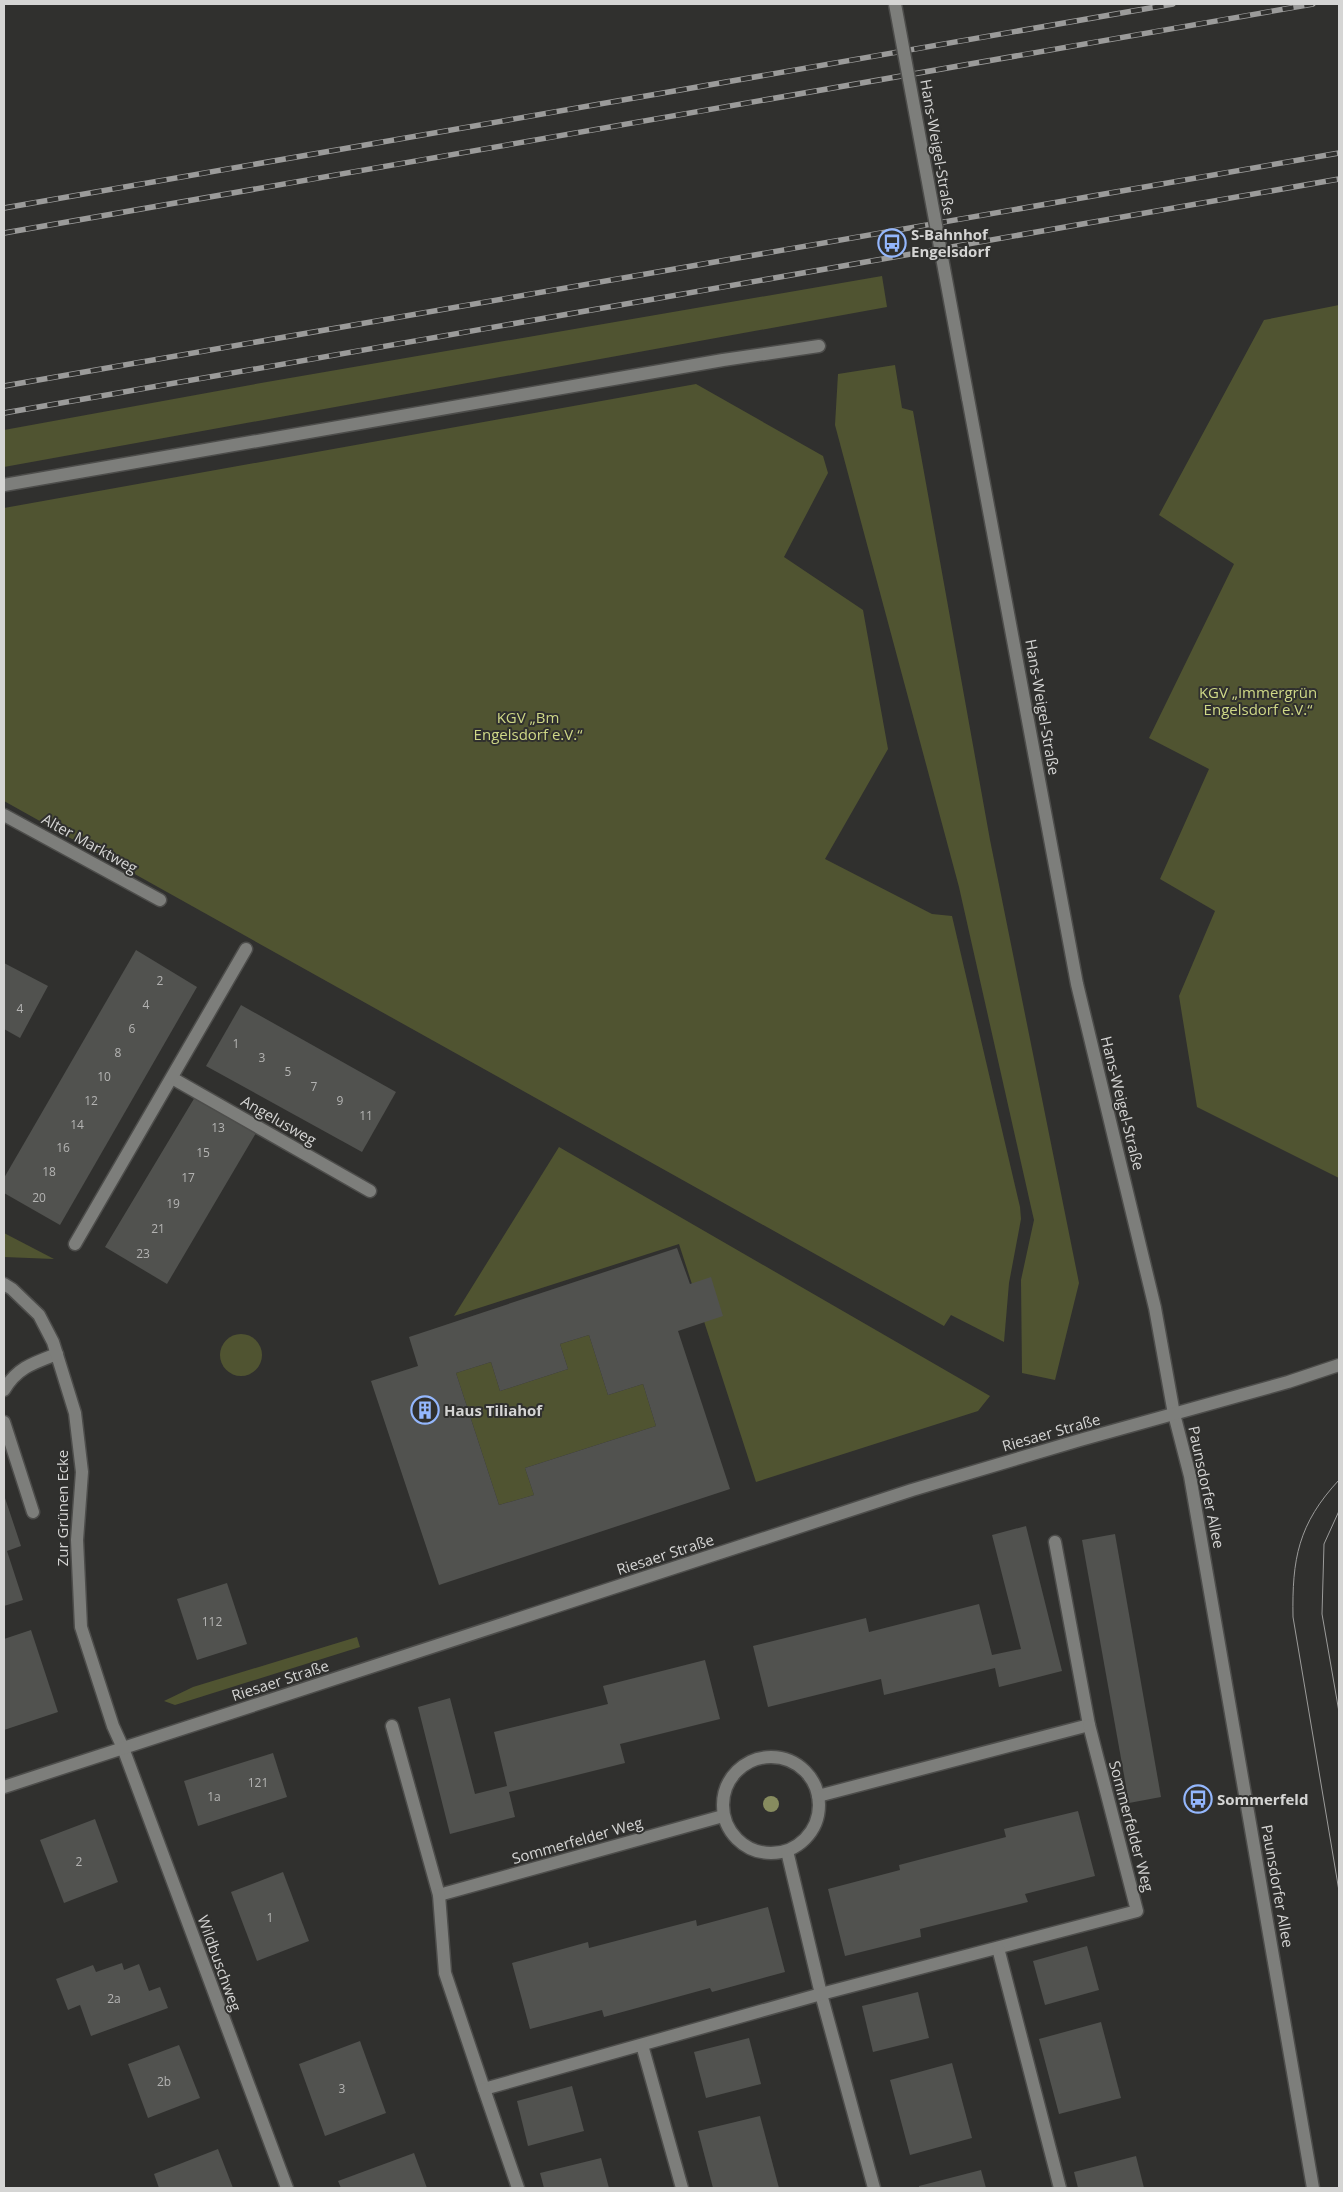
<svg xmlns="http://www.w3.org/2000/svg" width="1343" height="2192" viewBox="0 0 1343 2192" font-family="'Open Sans',sans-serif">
  <rect width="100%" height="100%" fill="#30302e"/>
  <g fill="#505431">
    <path d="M882,276l5,31 -883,160v-37l257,-47z"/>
    <path d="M1339,305v873l-142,-71 -18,-111 36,-85 -55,-32 49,-110 -60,-31 85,-174 -75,-49 105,-195z"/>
    <path d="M895,365l7,43 11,3 77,429 89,443 -24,97 -33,-7 -1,-93 13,-60 -3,-13 -72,-320 -124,-462 3,-51z"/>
    <path d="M696,384l127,72 5,17 -44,84 79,53 25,139 -63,110 107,55 20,2 68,291 1,12 -12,64 -5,59 -53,-27 -7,11 -940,-525v-293z"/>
    <path d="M559,1147l431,249 -12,15 -222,71 -77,-238 -225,72z"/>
    <path d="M4,1233l50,26 -50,-2z"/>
    <circle cx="241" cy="1355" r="21"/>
    <path d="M589,1335l19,60 35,-11 13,42 -131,42 9,27 -35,10 -43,-132 35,-11 9,29 68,-22 -8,-25z"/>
    <path d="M357,1637l3,10 -185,58 -11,-4 29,-14z"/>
  </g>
  <g fill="#51524f" fill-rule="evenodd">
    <path d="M136,950l61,37 -137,238 -56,-32v-15z"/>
    <path d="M4,963l44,23 -28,52 -16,-9z"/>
    <path d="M241,1005l155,87 -34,60 -156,-86z"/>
    <path d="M195,1097l61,36 -89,151 -62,-37z"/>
    <path d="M677,1248l13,36 21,-7 12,39 -45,15 52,158 -291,96 -68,-204 47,-15 -9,-29zM589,1335l19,60 35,-11 13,42 -131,42 9,27 -35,10 -43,-132 35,-11 9,29 68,-22 -8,-25z"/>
    <path d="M4,1495l17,51 -14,5 16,49 -19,6z"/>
    <path d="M1026,1526l36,145 -63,16 -4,-19 -111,27 -3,-16 -113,28 -15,-61 113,-28 3,14 110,-28 13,51 29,-6 -29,-114z"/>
    <path d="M1115,1534l46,263 -32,6 -47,-263z"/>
    <path d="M227,1583l20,61 -50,16 -20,-61z"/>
    <path d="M31,1630l27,82 -54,18v-91z"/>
    <path d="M705,1660l15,59 -100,25 5,19 -116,29 6,25 -65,17 -32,-127 32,-9 25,96 32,-8 -13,-54 114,-28 -5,-18z"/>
    <path d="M273,1753l14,44 -89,29 -14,-45z"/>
    <path d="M1078,1811l17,65 -70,18 3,8 -108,27 1,8 -76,19 -17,-67 72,-19 -1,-5 107,-28 -2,-8z"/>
    <path d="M95,1819l23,63 -54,21 -24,-63z"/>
    <path d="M283,1872l26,69 -52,20 -26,-69z"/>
    <path d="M768,1907l17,65 -73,20 -2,-4 -106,29 -2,-7 -72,19 -18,-66 76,-21 1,6 107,-28 1,6z"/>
    <path d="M1087,1946l12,44 -54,15 -12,-44z"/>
    <path d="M122,1963l2,7 15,-6 10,27 11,-4 8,21 -77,28 -11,-31 -12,5 -12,-31 37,-14 3,7z"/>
    <path d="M918,1992l11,46 -56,14 -11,-46z"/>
    <path d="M1101,2022l20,76 -62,16 -20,-75z"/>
    <path d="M749,2038l12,46 -55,14 -12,-46z"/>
    <path d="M360,2041l26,72 -61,23 -26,-72z"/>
    <path d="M179,2045l21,53 -52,20 -20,-54z"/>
    <path d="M952,2063l20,75 -62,17 -20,-75z"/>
    <path d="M572,2086l12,45 -56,15 -11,-45z"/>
    <path d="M760,2116l19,72h-66l-15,-57z"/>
    <path d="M218,2149l15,39h-74l-5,-14z"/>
    <path d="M414,2153l13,35h-86l-3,-7z"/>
    <path d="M1136,2156l8,32h-66l-4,-16z"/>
    <path d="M601,2158l8,30h-65l-4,-15z"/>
    <path d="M981,2170l5,18h-67v-2z"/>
  </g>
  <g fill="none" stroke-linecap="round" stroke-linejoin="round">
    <g stroke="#4d4d4b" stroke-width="15">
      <g id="lane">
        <path d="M4,485l719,-125 96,-14"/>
        <path d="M4,1390c13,-22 29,-27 53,-36"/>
        <path d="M4,1422l29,90"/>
      </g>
    </g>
    <g stroke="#4d4d4b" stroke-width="15">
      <g id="street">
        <path d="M4,815l156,85"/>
        <path d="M172,1078l198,113"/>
        <path d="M75,1244l171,-295"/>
        <path d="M4,1284l8,5 27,26 14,27 22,71 7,59 -5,68 4,87 32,99 10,22 164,440"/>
        <path d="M392,1726l47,169 284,-79"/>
        <circle cx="771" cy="1805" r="48"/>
        <path d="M818,1796l271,-71 -34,-183"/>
        <path d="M787,1851l34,143 53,194"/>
        <path d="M439,1895l6,78 39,116 337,-95 316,-83 -48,-186"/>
        <path d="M998,1948l62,240"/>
        <path d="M642,2045l40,143"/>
        <path d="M484,2089l34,99"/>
      </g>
    </g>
    <g stroke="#4d4d4b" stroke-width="15">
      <g id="secondary">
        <path d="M968,398l109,586 78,324 19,106 16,62 123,712"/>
        <path d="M4,1787l908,-297 168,-50 208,-58 51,-17"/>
      </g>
    </g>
    <use href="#lane" stroke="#7d7e7b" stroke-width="12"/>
    <use href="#street" stroke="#7d7e7b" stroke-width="12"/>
    <use href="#secondary" stroke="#7d7e7b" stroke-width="12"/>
    <g stroke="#9b9b9a" stroke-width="1">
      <path d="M1339,1480c-41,44 -47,79 -46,137l46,274"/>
      <path d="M1339,1511l-15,33 -2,70 17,98"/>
    </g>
    <g stroke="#9b9b9a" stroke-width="5.5">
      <g id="rail">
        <path d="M4,208l1169,-204"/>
        <path d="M4,233l1309,-229"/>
        <path d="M4,386l1335,-233"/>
        <path d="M4,413l1335,-234"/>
      </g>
    </g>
    <use href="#rail" stroke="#30302e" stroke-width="4" stroke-dasharray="11" stroke-linecap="butt"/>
    <g stroke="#4d4d4b" stroke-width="15" stroke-linecap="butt">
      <path id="secondary-bridge" d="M895,4l73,394"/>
    </g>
    <use href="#secondary-bridge" stroke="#7d7e7b" stroke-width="12"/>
  </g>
  <circle fill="#878c5f" cx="771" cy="1804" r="8"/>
  <defs>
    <g id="bus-ring" transform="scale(1.4375)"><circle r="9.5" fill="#30302e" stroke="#94b7fd" stroke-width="1.5"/><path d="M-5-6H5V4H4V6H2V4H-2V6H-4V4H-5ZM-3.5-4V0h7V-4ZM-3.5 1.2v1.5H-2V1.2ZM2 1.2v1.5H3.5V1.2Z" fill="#94b7fd"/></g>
    <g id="building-ring" transform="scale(1.4375)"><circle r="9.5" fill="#30302e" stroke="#94b7fd" stroke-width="1.5"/><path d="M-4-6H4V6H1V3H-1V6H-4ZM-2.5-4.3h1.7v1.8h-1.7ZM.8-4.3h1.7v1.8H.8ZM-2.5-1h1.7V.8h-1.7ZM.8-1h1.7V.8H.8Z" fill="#94b7fd"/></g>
  </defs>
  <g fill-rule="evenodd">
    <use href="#bus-ring" x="892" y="243"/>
    <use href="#building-ring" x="425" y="1410"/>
    <use href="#bus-ring" x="1198" y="1799"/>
  </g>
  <g text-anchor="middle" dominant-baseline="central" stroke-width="4" stroke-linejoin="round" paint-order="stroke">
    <g font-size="12" fill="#b4b4b3">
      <text x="160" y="980">2</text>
      <text x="146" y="1004">4</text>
      <text x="20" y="1008">4</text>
      <text x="132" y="1028">6</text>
      <text x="236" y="1043">1</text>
      <text x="118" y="1052">8</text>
      <text x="262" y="1057">3</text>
      <text x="288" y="1071">5</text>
      <text x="104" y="1076">10</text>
      <text x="314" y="1086">7</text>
      <text x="91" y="1100">12</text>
      <text x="340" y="1100">9</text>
      <text x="366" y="1115">11</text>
      <text x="77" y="1124">14</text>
      <text x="218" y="1127">13</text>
      <text x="63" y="1147">16</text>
      <text x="203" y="1152">15</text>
      <text x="49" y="1171">18</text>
      <text x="188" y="1177">17</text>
      <text x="39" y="1197">20</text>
      <text x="173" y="1203">19</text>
      <text x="158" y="1228">21</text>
      <text x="143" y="1253">23</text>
      <text x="212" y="1621">112</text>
      <text x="258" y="1782">121</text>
      <text x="214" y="1796">1a</text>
      <text x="79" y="1861">2</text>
      <text x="270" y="1917">1</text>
      <text x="114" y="1998">2a</text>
      <text x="164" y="2081">2b</text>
      <text x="342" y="2088">3</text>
    </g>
    <g font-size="15" fill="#d5d5d4" stroke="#30302e">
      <text transform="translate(938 147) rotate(80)">Hans-Weigel-Straße</text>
      <text transform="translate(1043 707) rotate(80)">Hans-Weigel-Straße</text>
      <text transform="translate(90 843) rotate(29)">Alter Marktweg</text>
      <text transform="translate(1123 1103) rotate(76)">Hans-Weigel-Straße</text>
      <text transform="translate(279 1120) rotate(30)">Angelusweg</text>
      <text transform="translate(1051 1432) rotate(-16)">Riesaer Straße</text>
      <text transform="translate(1207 1487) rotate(78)">Paunsdorfer Allee</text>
      <text transform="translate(62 1508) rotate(-90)">Zur Grünen Ecke</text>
      <text transform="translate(665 1554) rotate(-18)">Riesaer Straße</text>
      <text transform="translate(280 1680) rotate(-18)">Riesaer Straße</text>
      <text transform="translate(1132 1826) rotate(75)">Sommerfelder Weg</text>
      <text transform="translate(577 1840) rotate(-16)">Sommerfelder Weg</text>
      <text transform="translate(1278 1886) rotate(80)">Paunsdorfer Allee</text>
      <text transform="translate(220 1963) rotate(70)">Wildbuschweg</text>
    </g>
    <g font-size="15" font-weight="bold" fill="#d5d5d4" stroke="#30302e" text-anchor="start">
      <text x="911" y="234">S-Bahnhof<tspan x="911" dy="17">Engelsdorf</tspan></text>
      <text x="444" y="1410">Haus Tiliahof</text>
      <text x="1217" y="1799">Sommerfeld</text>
    </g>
    <g font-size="15" fill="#cfd887" stroke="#30302e">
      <text x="1258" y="692">KGV „Immergrün<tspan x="1258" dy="17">Engelsdorf e.V.“</tspan></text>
      <text x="528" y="717">KGV „Bm<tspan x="528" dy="17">Engelsdorf e.V.“</tspan></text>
    </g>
  </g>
  <rect width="1343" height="2192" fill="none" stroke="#d5d5d4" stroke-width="10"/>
</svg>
